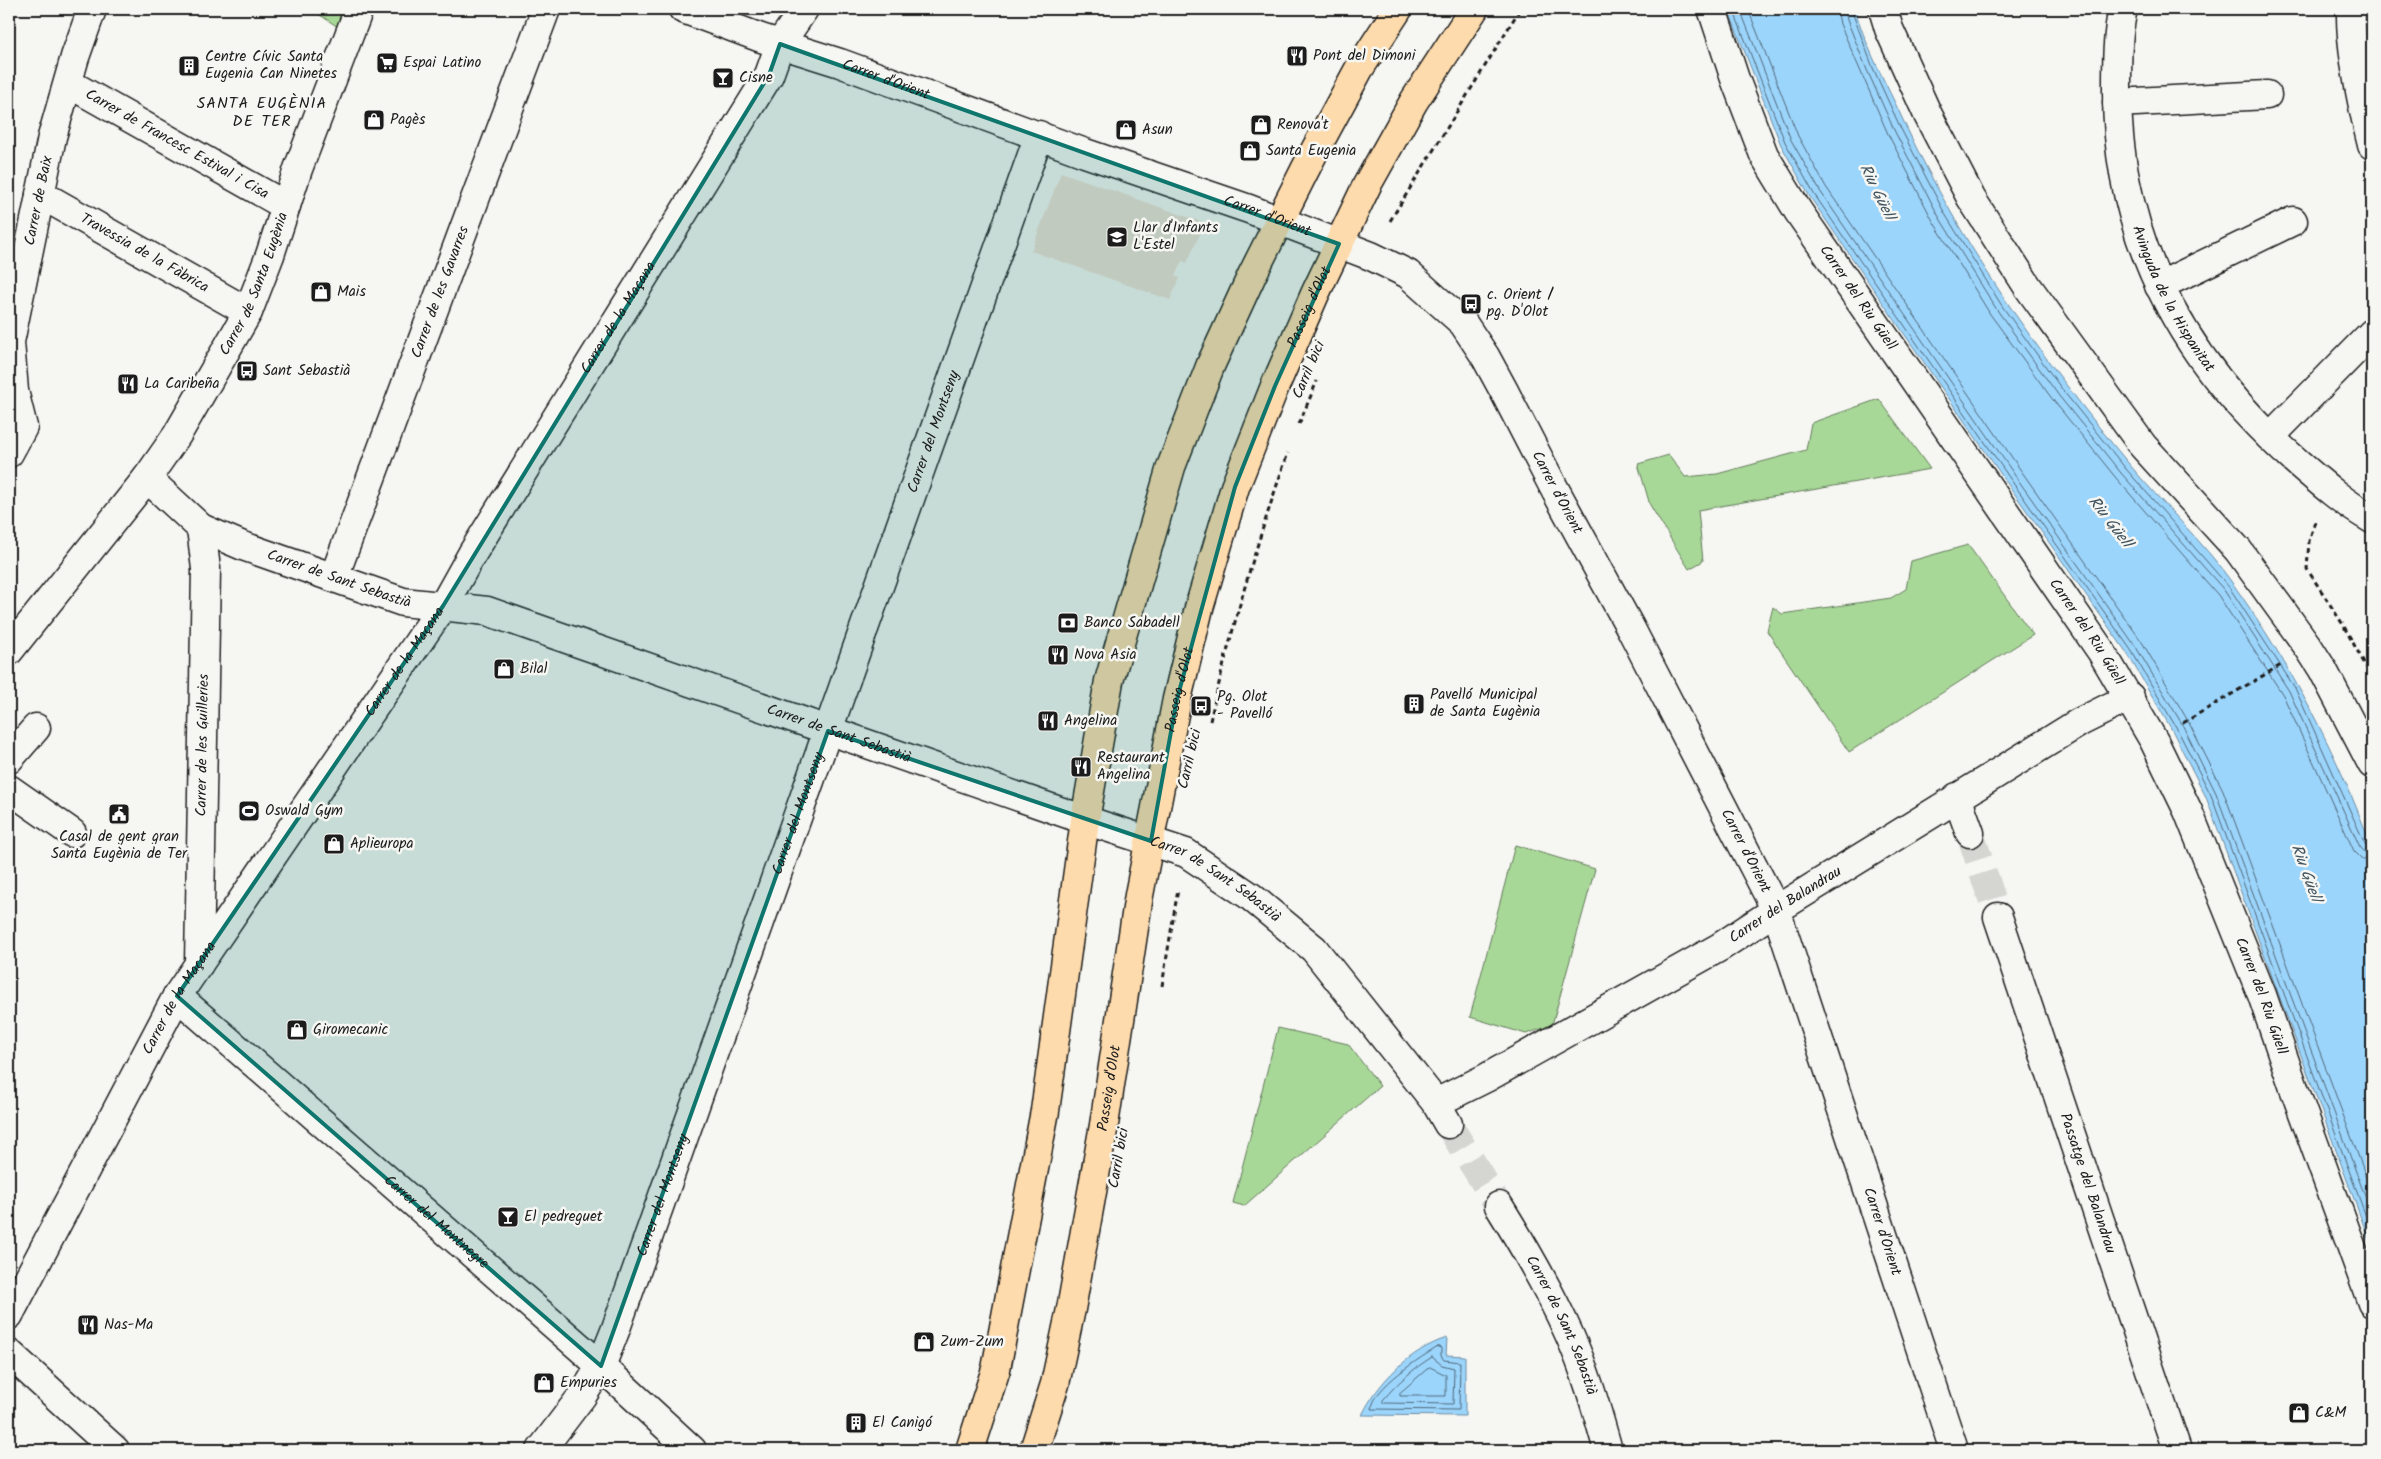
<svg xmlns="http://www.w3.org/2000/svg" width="2381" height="1459" viewBox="0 0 2381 1459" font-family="Kalam,sans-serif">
  <rect width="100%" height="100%" fill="#f6f6f2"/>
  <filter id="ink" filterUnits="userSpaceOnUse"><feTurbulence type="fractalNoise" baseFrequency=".02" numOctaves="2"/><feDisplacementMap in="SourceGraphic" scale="10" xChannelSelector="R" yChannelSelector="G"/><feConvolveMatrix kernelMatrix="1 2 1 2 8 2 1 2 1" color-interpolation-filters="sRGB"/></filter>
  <g filter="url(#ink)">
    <path fill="#eedfd4" d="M1061,172l144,51 -18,40 -5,-2 -7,15 5,2 -10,22 -139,-49z"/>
    <g fill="#a8d898" stroke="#627a5a">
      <path d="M311,9h38l-8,20z"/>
      <path d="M1879,399l51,70 -232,41 5,51 -14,8 -39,-64 -12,-41 31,-9 16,22 32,-3 89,-24 5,-27z"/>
      <path d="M1968,545l65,90 -184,117 -82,-121 6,-24 9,7 109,-16 15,-9 5,-28z"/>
      <path d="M1515,845l80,24 -43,156 -26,9 -56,-17z"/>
      <path d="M1278,1028l70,16 32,42 -136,120 -11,-3z"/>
    </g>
    <g fill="#9cd5fc" stroke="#698ba2">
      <path d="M1728,9h127c9,33 26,65 41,96 59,131 141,248 233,359 33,40 74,77 104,120 58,81 105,171 139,264v400l-166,-451 -34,-67 -45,-77 -120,-170 -197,-286 -29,-52z"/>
      <path d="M1447,1338l-1,17 19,1v60l-103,-1c16,-33 49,-66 85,-77z"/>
    </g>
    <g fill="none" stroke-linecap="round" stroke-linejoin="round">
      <g stroke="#4f6676" stroke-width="1">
        <path d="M1733,9l52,133 29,52 197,286 120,170 45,77 35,68 161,438"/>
        <path d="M1740,9l51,131 29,51 196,286 120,170 46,77 34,69 156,422"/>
        <path d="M1748,9l50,127 28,51 196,285 120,170 46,79 35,69 149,403"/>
        <path d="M1837,9l3,15 48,110 45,87 57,93 63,86 63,78 102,117 65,100 71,156 8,8 10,2"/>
        <path d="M1845,9l2,11 20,50 28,62 44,85 58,93 62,86 62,77 103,117 65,101 71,156 5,5 7,2"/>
        <path d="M1851,9l22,59 28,61 44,85 57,92 62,86 62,77 103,118 66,101 70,156 7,3"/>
        <path d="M1438,1347l3,1v8l3,4 16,2 -1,48 -87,-1c0,-21 49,-52 66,-62z"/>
        <path d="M1432,1357l10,8 12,3 -1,36 -70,-1v-3c14,-17 30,-31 49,-43z"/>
        <path d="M1430,1367l16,8v21h-46v-3z"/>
      </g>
      <g stroke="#d5d5d2" stroke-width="28" stroke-dasharray="28 14" stroke-linecap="butt">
        <path d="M1970,833l28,84"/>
        <path d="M1448,1124l51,82"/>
      </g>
      <g stroke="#1c1c1c" stroke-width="31">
        <g id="minor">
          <path id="s1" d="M683,9l78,29 79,25 245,90 164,56 122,47 37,18 55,49 22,33 19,35 49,95 78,143 145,281 178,540"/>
          <path id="s2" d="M1712,9l23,70 29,76 34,56 303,440 53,90 34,70 74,184 33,96 77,212"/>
          <path d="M1883,9l6,20 39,86 43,83 57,89 115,159 95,104 71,98 14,22 49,94"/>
          <path id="s3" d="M2123,9c-6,25 -6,53 -6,79 -1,153 67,275 180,374 24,21 47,41 75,57"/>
          <path d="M2351,9c-1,41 11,96 21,136"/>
          <path id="s4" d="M68,83l218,123"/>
          <path d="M2117,103l150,-8"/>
          <path id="s5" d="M40,194l208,118"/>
          <path d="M2159,286l134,-65"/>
          <path d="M2270,437l102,-104"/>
          <path id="s6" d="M9,453l14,-26 -9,-36 -4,-49 42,-205 23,-80 17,-48"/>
          <path id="s7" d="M147,478l54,50 42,18 160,56 84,9 598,209 101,33 64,43 64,53 122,154 12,21"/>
          <path id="s8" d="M334,577l212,-568"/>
          <path id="s9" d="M9,651l138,-173 30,-43 71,-123 22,-57 28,-86 61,-160"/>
          <path d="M9,759l27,-31"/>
          <path d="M9,789l63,44"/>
          <path d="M1957,797l13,36"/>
          <path id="s10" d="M1998,917l179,533"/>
          <path id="s11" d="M199,964l7,-395 -5,-41"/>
          <path id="s12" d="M177,996l424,370 91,84"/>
          <path id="s13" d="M1436,1103l50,-25 234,-131 56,-37 304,-188 50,-25"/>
          <path id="s14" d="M1499,1206c26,42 50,83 70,128 17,37 28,77 39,116"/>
          <path id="s15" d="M9,1315l168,-319 266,-390 29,-52 297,-479 11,-31 24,-35"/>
          <path d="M9,1353l106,97"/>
          <path id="s16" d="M541,1450l41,-54 19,-30 14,-35 424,-1196"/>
        </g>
      </g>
      <g stroke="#1c1c1c" stroke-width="31">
        <g id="major">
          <path d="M970,1450l26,-81 49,-258 40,-291 24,-139 62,-214 40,-103 41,-89 61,-121 46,-85 39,-60"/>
          <path id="s17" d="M1034,1450l21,-66 16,-75 33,-184 35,-230 38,-196 22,-91 36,-121 40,-101 40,-92 52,-109 47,-84 60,-92"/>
        </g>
      </g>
      <g stroke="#1c1c1c" stroke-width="3" stroke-dasharray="5 4" stroke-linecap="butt">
        <path d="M1390,221l130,-212"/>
        <path d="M1299,424l18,-43"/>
        <path d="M2315,522l-6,19 -2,28 35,54 30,54"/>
        <path d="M1210,721c21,-91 47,-180 78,-268"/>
        <path d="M2183,723l98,-58"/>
        <path d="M1162,986l16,-97"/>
      </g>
      <use href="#minor" stroke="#f6f6f2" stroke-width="28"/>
      <use href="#major" stroke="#fedbac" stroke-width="28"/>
    </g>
  </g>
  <path fill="#0f766e" fill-opacity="0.2" stroke="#0f766e" stroke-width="4" stroke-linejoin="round" d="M780,44l559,200 -64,142 -40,101 -58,212 -26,142 -323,-110 -227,635 -424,-370 266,-390 326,-531z"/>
  <defs>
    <g id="restaurant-square" transform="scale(1.125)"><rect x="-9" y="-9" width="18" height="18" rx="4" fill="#1c1c1c" stroke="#f6f6f2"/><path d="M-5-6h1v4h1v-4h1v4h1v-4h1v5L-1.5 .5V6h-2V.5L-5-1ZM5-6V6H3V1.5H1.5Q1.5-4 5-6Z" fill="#fff"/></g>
    <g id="supermarket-square" transform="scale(1.125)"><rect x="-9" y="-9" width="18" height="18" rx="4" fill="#1c1c1c" stroke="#f6f6f2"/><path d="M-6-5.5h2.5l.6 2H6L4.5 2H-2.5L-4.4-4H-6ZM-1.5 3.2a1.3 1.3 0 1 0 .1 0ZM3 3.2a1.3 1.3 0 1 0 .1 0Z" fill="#fff"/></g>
    <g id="building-square" transform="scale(1.125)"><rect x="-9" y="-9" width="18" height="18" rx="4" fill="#1c1c1c" stroke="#f6f6f2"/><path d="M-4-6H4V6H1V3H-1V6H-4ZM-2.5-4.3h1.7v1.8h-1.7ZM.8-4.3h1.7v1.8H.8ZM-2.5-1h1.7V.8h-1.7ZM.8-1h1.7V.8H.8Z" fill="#fff"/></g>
    <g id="bar-square" transform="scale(1.125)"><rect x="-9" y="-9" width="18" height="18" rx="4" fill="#1c1c1c" stroke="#f6f6f2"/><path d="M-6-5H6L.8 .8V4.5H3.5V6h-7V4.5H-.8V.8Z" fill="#fff"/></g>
    <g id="shop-square" transform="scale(1.125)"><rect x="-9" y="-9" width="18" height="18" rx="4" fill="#1c1c1c" stroke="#f6f6f2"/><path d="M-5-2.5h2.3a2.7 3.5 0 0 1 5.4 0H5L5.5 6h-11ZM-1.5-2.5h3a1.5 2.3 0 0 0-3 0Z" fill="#fff"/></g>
    <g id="school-square" transform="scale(1.125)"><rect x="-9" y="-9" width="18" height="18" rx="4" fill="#1c1c1c" stroke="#f6f6f2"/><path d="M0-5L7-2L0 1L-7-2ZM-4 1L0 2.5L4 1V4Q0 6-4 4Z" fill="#fff"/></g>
    <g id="bus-square" transform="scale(1.125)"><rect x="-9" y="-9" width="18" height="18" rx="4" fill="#1c1c1c" stroke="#f6f6f2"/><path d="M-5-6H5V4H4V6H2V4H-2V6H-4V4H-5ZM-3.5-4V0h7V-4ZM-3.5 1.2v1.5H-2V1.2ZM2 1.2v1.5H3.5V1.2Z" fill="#fff"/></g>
    <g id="bank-square" transform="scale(1.125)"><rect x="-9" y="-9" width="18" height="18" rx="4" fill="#1c1c1c" stroke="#f6f6f2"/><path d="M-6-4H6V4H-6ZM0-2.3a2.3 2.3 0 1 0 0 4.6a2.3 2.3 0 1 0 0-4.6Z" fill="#fff"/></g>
    <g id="stadium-square" transform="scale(1.125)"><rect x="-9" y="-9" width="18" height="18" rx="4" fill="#1c1c1c" stroke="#f6f6f2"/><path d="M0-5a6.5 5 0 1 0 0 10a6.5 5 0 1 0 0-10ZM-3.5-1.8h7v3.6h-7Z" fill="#fff"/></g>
    <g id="civic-square" transform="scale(1.125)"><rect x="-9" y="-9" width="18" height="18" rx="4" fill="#1c1c1c" stroke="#f6f6f2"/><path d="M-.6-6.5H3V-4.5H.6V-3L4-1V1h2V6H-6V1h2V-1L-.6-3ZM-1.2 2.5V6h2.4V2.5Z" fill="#fff"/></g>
  </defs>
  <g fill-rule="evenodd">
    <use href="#restaurant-square" x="1297" y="56"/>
    <use href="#supermarket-square" x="387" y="63"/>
    <use href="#building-square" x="189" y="66"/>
    <use href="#bar-square" x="723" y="78"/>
    <use href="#shop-square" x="374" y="120"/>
    <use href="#shop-square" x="1261" y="125"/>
    <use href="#shop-square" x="1126" y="130"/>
    <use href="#shop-square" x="1250" y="151"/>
    <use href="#school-square" x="1117" y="237"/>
    <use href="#shop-square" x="321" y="292"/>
    <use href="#bus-square" x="1471" y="304"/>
    <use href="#bus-square" x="247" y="371"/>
    <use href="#restaurant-square" x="128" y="384"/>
    <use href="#bank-square" x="1068" y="623"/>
    <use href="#restaurant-square" x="1058" y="655"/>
    <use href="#shop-square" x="504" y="669"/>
    <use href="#building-square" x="1414" y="704"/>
    <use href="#bus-square" x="1201" y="706"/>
    <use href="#restaurant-square" x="1048" y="721"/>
    <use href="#restaurant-square" x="1081" y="767"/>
    <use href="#stadium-square" x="249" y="811"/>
    <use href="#civic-square" x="119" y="814"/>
    <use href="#shop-square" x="334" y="844"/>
    <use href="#shop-square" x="297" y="1030"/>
    <use href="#bar-square" x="508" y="1217"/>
    <use href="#restaurant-square" x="88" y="1325"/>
    <use href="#shop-square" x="924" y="1342"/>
    <use href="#shop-square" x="544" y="1383"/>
    <use href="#shop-square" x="2299" y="1413"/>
    <use href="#building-square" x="856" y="1423"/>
  </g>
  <g text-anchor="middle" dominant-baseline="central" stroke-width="5" stroke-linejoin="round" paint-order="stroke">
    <g font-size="15" fill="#1c1c1c" stroke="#f6f6f2" text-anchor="start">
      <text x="1313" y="56">Pont del Dimoni</text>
      <text x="205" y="57">Centre Cívic Santa<tspan x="205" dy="17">Eugenia Can Ninetes</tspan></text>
      <text x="403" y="63">Espai Latino</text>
      <text x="739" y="78">Cisne</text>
      <text x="390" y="120">Pagès</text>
      <text x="1277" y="125">Renova't</text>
      <text x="1142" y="130">Asun</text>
      <text x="1266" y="151">Santa Eugenia</text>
      <text x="1133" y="228">Llar d'Infants<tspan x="1133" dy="17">L'Estel</tspan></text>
      <text x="337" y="292">Mais</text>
      <text x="1487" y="295">c. Orient /<tspan x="1487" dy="17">pg. D'Olot</tspan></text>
      <text x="263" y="371">Sant Sebastià</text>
      <text x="144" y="384">La Caribeña</text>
      <text x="1084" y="623">Banco Sabadell</text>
      <text x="1074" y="655">Nova Asia</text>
      <text x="520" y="669">Bilal</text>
      <text x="1430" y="695">Pavelló Municipal<tspan x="1430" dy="17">de Santa Eugènia</tspan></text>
      <text x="1217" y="697">Pg. Olot<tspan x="1217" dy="17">- Pavelló</tspan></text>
      <text x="1064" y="721">Angelina</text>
      <text x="1097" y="758">Restaurant<tspan x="1097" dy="17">Angelina</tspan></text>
      <text x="265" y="811">Oswald Gym</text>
      <text x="119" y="837" text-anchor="middle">Casal de gent gran<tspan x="119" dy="17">Santa Eugènia de Ter</tspan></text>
      <text x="350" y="844">Aplieuropa</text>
      <text x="313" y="1030">Giromecanic</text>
      <text x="524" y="1217">El pedreguet</text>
      <text x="104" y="1325">Nas-Ma</text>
      <text x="940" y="1342">Zum-Zum</text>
      <text x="560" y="1383">Empuries</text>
      <text x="2315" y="1413">C&amp;M</text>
      <text x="872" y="1423">El Canigó</text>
    </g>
    <g font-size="15" fill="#1c1c1c" stroke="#f6f6f2">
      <text stroke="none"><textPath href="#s1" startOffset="215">Carrer d'Orient</textPath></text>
      <text stroke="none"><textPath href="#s4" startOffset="125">Carrer de Francesc Estival i Cisa</textPath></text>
      <text stroke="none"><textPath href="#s6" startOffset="260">Carrer de Baix</textPath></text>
      <text stroke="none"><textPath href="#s1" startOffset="620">Carrer d'Orient</textPath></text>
      <text stroke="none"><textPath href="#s5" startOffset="120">Travessia de la Fàbrica</textPath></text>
      <text stroke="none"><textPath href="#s9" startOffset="444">Carrer de Santa Eugènia</textPath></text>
      <text stroke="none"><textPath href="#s8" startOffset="304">Carrer de les Gavarres</textPath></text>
      <text stroke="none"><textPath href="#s2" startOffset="326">Carrer del Riu Güell</textPath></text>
      <text stroke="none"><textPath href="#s3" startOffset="301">Avinguda de la Hispanitat</textPath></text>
      <text stroke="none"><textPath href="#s17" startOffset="1180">Passeig d'Olot</textPath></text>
      <text stroke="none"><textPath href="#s15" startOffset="1170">Carrer de la Maçana</textPath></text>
      <text transform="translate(1309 370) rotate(-67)">Carril bici</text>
      <text stroke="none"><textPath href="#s16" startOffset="1095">Carrer del Montseny</textPath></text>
      <text stroke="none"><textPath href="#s1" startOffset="1040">Carrer d'Orient</textPath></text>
      <text stroke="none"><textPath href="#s7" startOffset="221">Carrer de Sant Sebastià</textPath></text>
      <text stroke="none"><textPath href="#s2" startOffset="731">Carrer del Riu Güell</textPath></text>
      <text stroke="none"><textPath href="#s15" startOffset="765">Carrer de la Maçana</textPath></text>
      <text stroke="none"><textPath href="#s17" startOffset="775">Passeig d'Olot</textPath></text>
      <text stroke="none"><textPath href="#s7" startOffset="746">Carrer de Sant Sebastià</textPath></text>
      <text stroke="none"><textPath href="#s11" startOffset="219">Carrer de les Guilleries</textPath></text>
      <text transform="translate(1190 759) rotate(-77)">Carril bici</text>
      <text stroke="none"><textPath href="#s16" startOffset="690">Carrer del Montseny</textPath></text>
      <text stroke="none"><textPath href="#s1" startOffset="1445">Carrer d'Orient</textPath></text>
      <text stroke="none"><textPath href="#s7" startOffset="1151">Carrer de Sant Sebastià</textPath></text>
      <text stroke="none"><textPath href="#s13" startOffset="402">Carrer del Balandrau</textPath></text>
      <text stroke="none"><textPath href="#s2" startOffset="1136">Carrer del Riu Güell</textPath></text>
      <text stroke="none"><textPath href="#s15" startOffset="360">Carrer de la Maçana</textPath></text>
      <text stroke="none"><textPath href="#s17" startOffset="370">Passeig d'Olot</textPath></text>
      <text transform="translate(1119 1158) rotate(-80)">Carril bici</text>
      <text stroke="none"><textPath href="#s10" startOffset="281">Passatge del Balandrau</textPath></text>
      <text stroke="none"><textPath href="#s16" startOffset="285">Carrer del Montseny</textPath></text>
      <text stroke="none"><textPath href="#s12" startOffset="344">Carrer del Montnegre</textPath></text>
      <text stroke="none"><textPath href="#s1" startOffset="1850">Carrer d'Orient</textPath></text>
      <text stroke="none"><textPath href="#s14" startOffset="135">Carrer de Sant Sebastià</textPath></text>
    </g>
    <g font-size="16" letter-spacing="1" fill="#1c1c1c" stroke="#f6f6f2">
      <text x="262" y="103">SANTA EUGÈNIA<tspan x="262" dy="18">DE TER</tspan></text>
    </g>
    <g font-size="16" font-style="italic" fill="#42545f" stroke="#f6f6f2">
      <text transform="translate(1877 192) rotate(64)">Riu Güell</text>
      <text transform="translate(2110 522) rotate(52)">Riu Güell</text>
      <text transform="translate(2306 873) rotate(70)">Riu Güell</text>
    </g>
  </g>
  <rect width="2381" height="1459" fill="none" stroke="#f6f6f2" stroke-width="30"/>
  <rect x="15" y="15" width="2351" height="1429" fill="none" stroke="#1c1c1c" stroke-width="2" filter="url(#ink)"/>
</svg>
